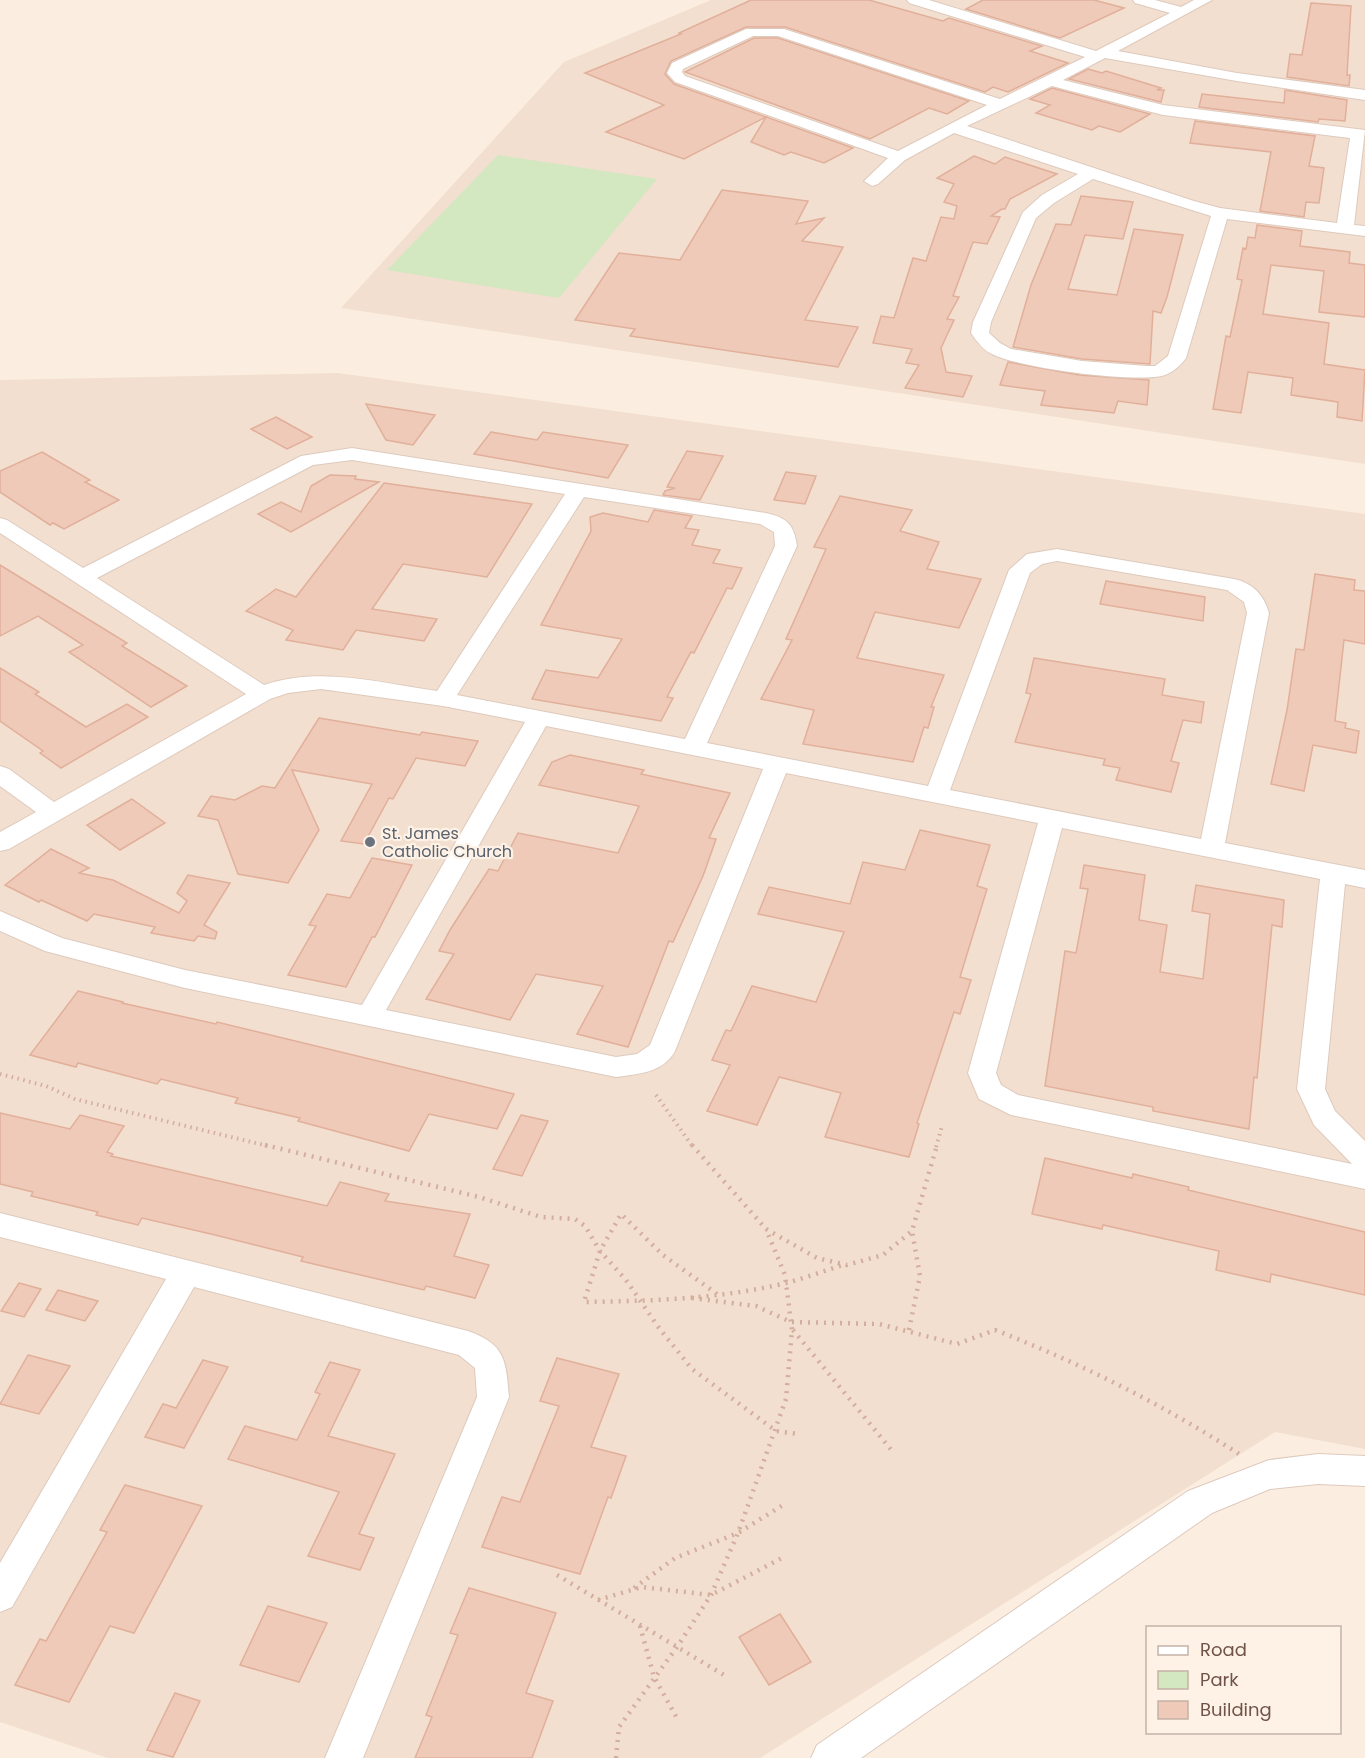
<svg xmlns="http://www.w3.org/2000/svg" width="1365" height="1758" viewBox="0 0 1365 1758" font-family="Poppins,sans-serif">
  <rect width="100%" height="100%" fill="#fbeee0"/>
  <g fill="#f2dfcf">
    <path d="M711,0h654v464l-1024,-156 223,-246z"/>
    <path d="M338,373l1027,141v935l-90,-17 -515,326h-652l-108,-36v-1342z"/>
  </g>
  <path fill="#d3e7c0" d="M498,155l159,24 -98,119 -172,-28z"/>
  <g fill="#efcab9" stroke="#e1af9a" stroke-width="1.5">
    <path d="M751,0h118l74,21 6,-3 93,28 -12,5 38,12 -60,29 -15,-5 -8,5 -200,-65h-39l-75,34 -6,13 9,10 179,64 -29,15 -33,-11 -7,3 -33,-13 15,-25 -82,42 -78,-27 58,-27 -79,-32 96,-39 -2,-1z"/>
    <path d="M983,0h111l30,8 -64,30 -94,-29z"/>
    <path d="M1311,3l40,3 -4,69h3l-1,11 -62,-9 3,-23 12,1z"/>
    <path d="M754,38h24l191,63 -22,13 -18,-6 -59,31 -185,-67z"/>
    <path d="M1088,69l14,4 4,-2 55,17 -4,2h7l-3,12 -92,-23z"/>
    <path d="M1052,88l98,26 -30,18 -21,-6 -7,4 -56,-17 14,-8 -20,-6z"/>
    <path d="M1285,90l62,10 -2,21 -26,-2 -1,3 -119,-15 3,-13 82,9z"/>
    <path d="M1195,121l120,15 -6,30 15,2 -5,35 -13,-1 -2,15 -44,-6 11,-59 -81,-9z"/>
    <path d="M974,156l21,8 10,-7 52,17 -47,25 -5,10h-3l-11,7 9,1 -13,27 -14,-2 -20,54 6,1 -12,22 7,1 -13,28 5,24 26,4 -9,21 -58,-9 14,-23 -13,-2 6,-14 -39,-6 8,-27 13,2 19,-60 13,3 15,-44 13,2 3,-13 -13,-4 10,-18 -17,-6z"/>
    <path d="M722,190l86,11 -12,23 28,-6 -22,23 41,6 -38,73 53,7 -20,40 -208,-31 5,-7 -60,-9 44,-67 61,7z"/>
    <path d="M1081,196l52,6 -10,37 -38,-4 -17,54 49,6 17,-66 49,6 -16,62 -6,16 -8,-2 -3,53 -68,-5 -69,-12 18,-62 25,-61 15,1z"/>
    <path d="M1257,225l45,6 -2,15 50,6 -1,11 16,2v52l-46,-5 5,-41 -53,-6 -8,49 66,9 -5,41 41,6 -3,51 -25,-4 1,-15 -47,-7 2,-17 -45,-6 -7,41 -28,-4 13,-73 4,1 12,-57 -5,-1 6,-31 3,1 2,-12 7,1z"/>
    <path d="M1008,362l71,13 70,5 -2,25 -29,-4 -4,12 -73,-8 4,-14 -45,-6z"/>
    <path d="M366,404l45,7 24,4 -22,30 -27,-5z"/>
    <path d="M276,417l36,20 -25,12 -36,-20z"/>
    <path d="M491,432l46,8 6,-8 85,13 -20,33 -134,-24z"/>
    <path d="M687,451l36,5 -23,44 -37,-5 2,-4 10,-3 -8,-1z"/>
    <path d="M42,452l48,28 -5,2 34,18 -55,29 -11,-6 -3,2 -50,-33v-21z"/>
    <path d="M786,472l30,4 -11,28 -31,-4z"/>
    <path d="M330,475l26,1 -1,3 24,3 -88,50 -33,-18 23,-12 20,10 10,-26z"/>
    <path d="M384,483l148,21 -45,73 -84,-13 -31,45 65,10 -13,22 -68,-11 -13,20 -57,-10 7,-10 -47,-19 30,-22 20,8z"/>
    <path d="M840,496l72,14 -12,21 39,11 -12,27 54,10 -22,49 -84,-16 -18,46 87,17 -13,32h3l-6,21 -4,-1 -11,35 -110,-18 11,-34 -53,-11 31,-59 -6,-1 40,-90 -12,-2z"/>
    <path d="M654,510l38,6 -7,12 14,2 -7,15 28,5 -7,13 29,5 -10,21 -5,-1 -33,65 -3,-1 -24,45 6,1 -12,23 -129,-22 14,-29 52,8 24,-39 -81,-14 50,-94 -1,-14 13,-4 45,9z"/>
    <path d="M0,565l127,78 -5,3 65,40 -36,21 -82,-55 14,-7 -45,-29 -38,20z"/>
    <path d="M1315,574l40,6 -1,10 11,1v53l-21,-4 -9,81 11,2 -1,5 14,3 -3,22 -43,-8 -9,46 -33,-7 16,-74 9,-61 8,1z"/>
    <path d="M1106,581l99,16 -2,24 -103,-17z"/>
    <path d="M1034,658l131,21 -3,16 42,7 -3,21 -18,-3 -12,41 8,2 -8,29 -55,-12 4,-12 -17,-3 2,-6 -90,-17 16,-48 -5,-1z"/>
    <path d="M0,668l39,24 -4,2 51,33 41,-23 21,13 -87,51 -21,-15 3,-2 -43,-30z"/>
    <path d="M319,718l101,17 2,-3 56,9 -13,25 -49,-8 -23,41 -4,-1 -25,46 -23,-3 31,-57 -80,-14 27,60 -31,53 -50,-9 -20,-54 -20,-4 13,-20 24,4 27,-14 13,2z"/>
    <path d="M570,755l74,15 -3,4 89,19 -21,45 7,1 -13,37 -30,66 -4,-1 -41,106 -51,-13 26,-48 -67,-12 -26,46 -84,-21 28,-45 -15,-3 11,-21 39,-61 9,2 20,-38 100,20 21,-47 -100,-21 13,-23z"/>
    <path d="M132,799l33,24 -45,27 -33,-25z"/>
    <path d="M920,830l70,15 -13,41 10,3 -27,88 11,3 -11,34 -6,-2 -37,111 2,1 -10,33 -84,-20 16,-44 -62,-16 -22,48 -50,-14 23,-46 -18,-5 14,-30 5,1 21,-45 64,16 28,-70 -86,-18 11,-27 81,17 13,-42 42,8z"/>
    <path d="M51,849l38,19 -10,5 34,7 66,33 8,-12 -10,-8 11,-18 42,8 -26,42 13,7 -2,7 -17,-3 -4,5 -43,-8 4,-6 -61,-13 -7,7 -46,-21 -2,2 -34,-17z"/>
    <path d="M372,858l40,7 -37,72h-3l-26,50 -58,-12 28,-49 -7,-1 18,-31 23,4z"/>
    <path d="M1084,865l61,10 -6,45 28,5 -7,47 43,7 7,-65 -18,-3 4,-26 88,15 -2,27 -10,-2 -15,153 -3,-1 -5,52 -96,-18v-4l-108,-21 20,-135 11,2 12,-64 -8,-1z"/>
    <path d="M78,991l45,11 -1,1 94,21 1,-2 297,72 -17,35 -68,-15 -20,37 -111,-30 2,-3 -65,-15 3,-5 -77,-19 -4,5 -79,-21 -2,4 -46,-12z"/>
    <path d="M0,1113l70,16 10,-14 44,11 -17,26 6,2 -2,2 216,50 13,-24 49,12 -4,7 85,13 -16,42 35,9 -14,33 -49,-12 -2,4 -123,-29 2,-4 -92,-23 -69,-16 -4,7 -42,-10 2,-3 -67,-16 2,-4 -33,-8z"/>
    <path d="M521,1115l27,6 -26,55 -29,-7z"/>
    <path d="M1045,1158l87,20 1,-4 56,13 -1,3 177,42v63l-94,-21 -1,8 -54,-12 3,-19 -116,-26 -1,4 -70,-15z"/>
    <path d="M19,1283l22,6 -17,28 -23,-6z"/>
    <path d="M58,1290l40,11 -13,20 -39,-11z"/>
    <path d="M28,1355l42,11 -31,48 -39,-10z"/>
    <path d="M557,1358l62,16 -28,73 35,9 -15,42 -3,-1 -28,77 -98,-27 20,-50 18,5 39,-96 -19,-5z"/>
    <path d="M203,1360l25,7 -44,81 -39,-11 18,-33 13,4z"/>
    <path d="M330,1362l30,8 -32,66 67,18 -36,80 15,4 -14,32 -52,-14 31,-64 -111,-33 17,-33 52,14 23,-46 -5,-2z"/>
    <path d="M125,1485l77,21 -68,127 -24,-7 -41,76 -54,-17 25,-46 6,2 61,-109 -7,-2z"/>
    <path d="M469,1588l87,25 -30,80 27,8 -21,57h-117l17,-41 -6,-2 32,-80 -8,-2z"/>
    <path d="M268,1606l59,17 -28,59 -59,-17z"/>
    <path d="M780,1614l31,48 -42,23 -30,-48z"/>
    <path d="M175,1693l25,8 -27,56 -26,-7z"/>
  </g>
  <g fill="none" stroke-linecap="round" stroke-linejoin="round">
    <g stroke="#decabd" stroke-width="2">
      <g id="street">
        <path d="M907,0h22l167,51 74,-38 -35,-10 -2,-3h22l26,7 13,-7h18l-94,51 119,22 128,17v10l-128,-19 -132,-23 -42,22 100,25 202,25 -11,95 11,1v10l-138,-17 -41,139c-5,7 -13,14 -21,17 -29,9 -143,-7 -171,-20 -10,-4 -17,-13 -23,-22l2,-11 50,-110 19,-17 36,-21 -124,-41 -49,27 -27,24 -6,2 -8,-5 24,-23 -213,-76 -8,-9 5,-10 74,-34h38l216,70 85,-42 -176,-54zM753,36h25l209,69 -89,46 -213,-75 -3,-4 1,-3zM1052,86l111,29 187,23 -13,85 -117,-15 -26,-7 -227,-75zM1093,179l118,37 -43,140 -13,10h-8l-65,-5 -71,-12 -11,-6 -11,-10 2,-11 45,-104 18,-15z"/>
        <path d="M352,448l414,65c22,5 28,12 31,33l-90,197 221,43 81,-216 18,-16 30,-5 177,30c19,4 30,16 35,34l-44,230 140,27v18l-20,-4 -20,205 10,22 30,30v48l-354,-74 -32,-16 -11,-26 70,-250 -252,-50 -111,278c-12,22 -37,23 -59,26l-431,-89 -140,-37 -45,-20v-20l62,27 123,32 177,35 163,-283 -82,-16 -122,-17 -33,4 -18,6 -261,150 -9,2v-19l36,-20 -36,-26v-20l9,3 45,33 192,-108 -246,-161v-15l7,2 76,48 218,-112zM352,460l213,34 -128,197c-57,-8 -117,-25 -173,-6l-167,-107 216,-113zM584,497l176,27 14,8 1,14 -90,193 -228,-44zM1057,561l170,29 17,12 3,11 -46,226 -251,-49 80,-217 12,-9zM546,726l217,43 -113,276 -13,9 -21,3 -230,-47zM1062,828l258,51 -23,210 17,36 38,39 -334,-69 -17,-10 -5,-12z"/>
        <path d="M0,1213l468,118c38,13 38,31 41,66l-146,361h-38l152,-361 -2,-29 -16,-13 -265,-68 -182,320 -12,5v-49l166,-284 -166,-42z"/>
        <path d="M1318,1454l47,2v30l-47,-2 -48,5 -58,24 -351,245h-50l6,-13 371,-254 81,-31z"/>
      </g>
    </g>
    <g stroke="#d3ad9d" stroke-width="4" stroke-dasharray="1.5 4.5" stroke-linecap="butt">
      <path d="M0,1074l46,12 29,13 197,48"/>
      <path d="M656,1095l37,52"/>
      <path d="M936,1147l6,-21"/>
    </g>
    <g stroke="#d3ad9d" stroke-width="4.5" stroke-dasharray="2 6" stroke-linecap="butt">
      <path d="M265,1145l214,52 62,20 34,2 10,7 15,25 26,29 33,48 33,41 84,62 23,3"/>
      <path d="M692,1145l74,84 51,29 30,7 36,-10 29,-24 25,-86"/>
      <path d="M717,1294l-54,-39 -42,-41 -21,37 -16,51c67,-1 136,-3 202,-19 19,-5 38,-12 57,-18"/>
      <path d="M692,1298l64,8 35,16 88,2 78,20 38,-14c87,34 169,75 247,126"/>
      <path d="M793,1330l100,122"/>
      <path d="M909,1330l11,-54 -8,-45"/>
      <path d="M557,1575l167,100"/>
      <path d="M634,1588l41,-30 63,-25 45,-28"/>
      <path d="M598,1600l44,-13 69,8 71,-37"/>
      <path d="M640,1626l14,51 24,43"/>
      <path d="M616,1758l3,-31 58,-80 34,-52 27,-62 48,-134 6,-69 -7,-55 -19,-46"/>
    </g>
    <use href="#street" fill="#fff" fill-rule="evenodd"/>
  </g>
  <circle fill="#6b7280" stroke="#fef2e6" stroke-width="2" cx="370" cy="842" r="6"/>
  <g text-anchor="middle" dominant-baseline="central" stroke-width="4.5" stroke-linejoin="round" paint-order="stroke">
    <g font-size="16" fill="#5b616d" stroke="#fef2e6" text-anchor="start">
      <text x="382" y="833">St. James<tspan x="382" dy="18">Catholic Church</tspan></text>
    </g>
  </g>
  <rect x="1146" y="1626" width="195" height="108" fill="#fef2e6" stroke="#c5b2a7" stroke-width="1.5"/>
  <rect x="1158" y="1646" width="30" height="9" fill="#ffffff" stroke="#c5b2a7" stroke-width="1.5"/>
  <text x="1200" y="1656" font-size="18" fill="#705349">Road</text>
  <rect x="1158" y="1671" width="30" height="18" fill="#d3e7c0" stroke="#c5b2a7" stroke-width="1.5"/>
  <text x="1200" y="1686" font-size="18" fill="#705349">Park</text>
  <rect x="1158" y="1701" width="30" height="18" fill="#efcab9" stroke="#c5b2a7" stroke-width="1.5"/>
  <text x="1200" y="1716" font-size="18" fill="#705349">Building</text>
</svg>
